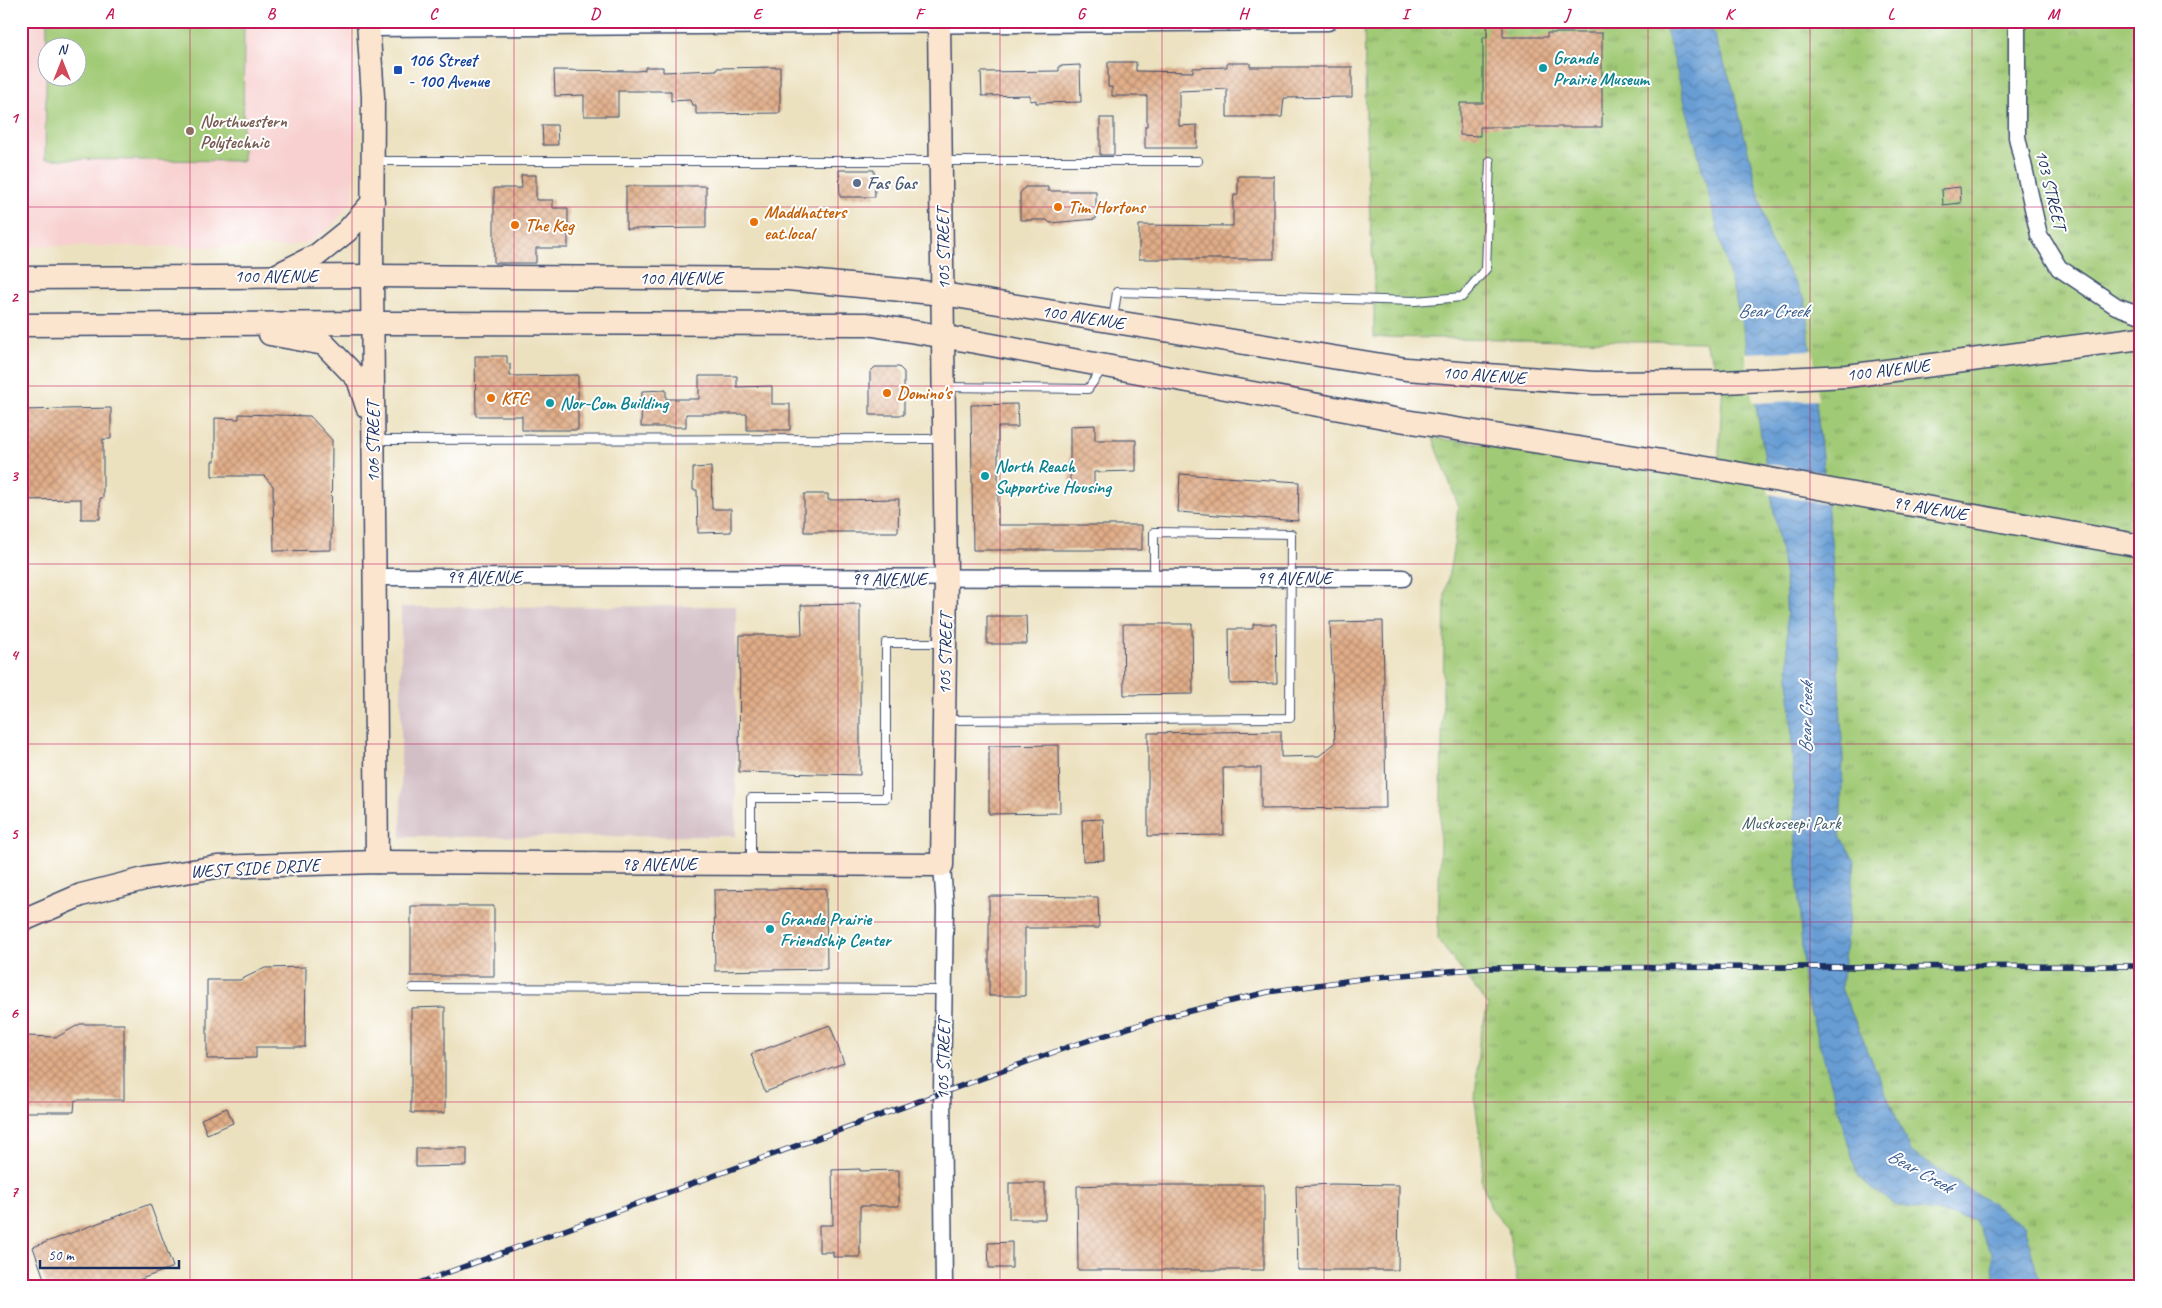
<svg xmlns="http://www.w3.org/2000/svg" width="2162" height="1308" viewBox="0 0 2162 1308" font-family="Caveat,sans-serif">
  <defs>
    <pattern id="park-tufts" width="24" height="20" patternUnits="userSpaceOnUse" patternTransform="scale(1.25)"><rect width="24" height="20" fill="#a1ca76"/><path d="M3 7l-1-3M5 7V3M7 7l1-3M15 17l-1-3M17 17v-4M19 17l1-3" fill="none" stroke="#82a464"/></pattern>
    <pattern id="water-waves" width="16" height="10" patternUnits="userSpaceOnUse" patternTransform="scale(1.25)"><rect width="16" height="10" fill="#679dd4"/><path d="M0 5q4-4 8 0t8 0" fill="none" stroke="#5480af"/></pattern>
    <pattern id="building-cross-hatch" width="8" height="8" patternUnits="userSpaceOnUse" patternTransform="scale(1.25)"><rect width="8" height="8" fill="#e1ad87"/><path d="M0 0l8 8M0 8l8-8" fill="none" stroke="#b68d72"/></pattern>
  </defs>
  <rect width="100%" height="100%" fill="#fff"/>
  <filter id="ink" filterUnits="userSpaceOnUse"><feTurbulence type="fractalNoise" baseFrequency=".02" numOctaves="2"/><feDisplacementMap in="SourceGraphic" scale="10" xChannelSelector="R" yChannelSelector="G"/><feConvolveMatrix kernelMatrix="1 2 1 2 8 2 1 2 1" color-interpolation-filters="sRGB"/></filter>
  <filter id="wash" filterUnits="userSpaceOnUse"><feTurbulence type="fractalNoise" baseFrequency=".0096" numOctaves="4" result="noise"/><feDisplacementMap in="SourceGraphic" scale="20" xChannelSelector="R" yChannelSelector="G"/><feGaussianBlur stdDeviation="1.12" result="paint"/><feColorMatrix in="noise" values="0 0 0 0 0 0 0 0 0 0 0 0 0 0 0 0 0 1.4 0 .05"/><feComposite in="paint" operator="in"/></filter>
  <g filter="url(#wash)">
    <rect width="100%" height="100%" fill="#ece1bf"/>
    <path fill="#f7d0cf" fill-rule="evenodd" d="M21,21h330l8,79 -6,97 -10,16 -12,14 -22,15 -22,5 -266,-1zM48,48h30v30h-30z"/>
    <path fill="#d2bec5" d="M736,606v230l-335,1v-230z"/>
    <path fill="#a1ca76" stroke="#5e7c6a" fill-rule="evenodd" d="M47,21h197l-1,140 -198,-2zM48,48h30v30h-30z"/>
    <path fill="url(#park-tufts)" stroke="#5e7c6a" d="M1364,21h777v1266h-623l-10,-59 -17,-20 -10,-29 2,-20 -8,-58 4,-59 9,-37 -50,-65 7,-345 10,-56 3,-34 -25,-67 285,32 5,-88 -19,-40 -330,-5v-56l-7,-114z"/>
    <path fill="url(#water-waves)" stroke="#416699" d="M1664,21h45l23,64 38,156 35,59 27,249 11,211 -3,76 15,25 -14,127 70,164 113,73 17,62h-46l-3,-34 -18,-34 -79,-14 -37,-28 -53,-184 -7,-103 -13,-312 -42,-250z"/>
    <g fill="#ece1bf">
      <path d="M1813,350l5,50 -65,3 -8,-50z"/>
      <path d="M1763,463l63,10 4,32 -61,-11z"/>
    </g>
    <g id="blocks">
      <g fill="url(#building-cross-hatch)">
        <path d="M1487,24h16v13h44v-4h55v94h-122v9l-20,-1v-32h23v-66h4z"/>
        <path d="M1108,62h28v9l57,1v-4l34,-1v-4h23v4h102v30l-68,1 -2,19h-55v-28l-48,2v35l18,-1v23h-52v-22h2v-30h-35v-9h-4z"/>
        <path d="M1080,65l1,37 -45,1v-3l-6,1v-6l-48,1 -1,-24 78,-1v-5z"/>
        <path d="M645,67h18v5l54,-2v-2l63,-1v46l-84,1v-9h-4l-2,-5 -19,1v-10h-53v25h-34v-21l-29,1 -1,-26 83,1 8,-1z"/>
        <rect x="1100" y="118" width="14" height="37"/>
        <path d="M542,125h15l1,20h-15z"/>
        <path d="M839,170h35l1,27h-35z"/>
        <path d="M521,175h15v25h17v8h15v40h-32v15h-42v-75h28z"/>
        <path d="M1238,176h36v83h-135v-34l94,1v-22l1,-9h4z"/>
        <path d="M626,186h80v42l-80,1z"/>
        <path d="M1025,187h23v4h48v28l-46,4 -3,-3h-27v-27z"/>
        <path d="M1960,187l1,16 -18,2 -1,-16z"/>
        <path d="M475,356h32v8h3v12l68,-1v55h-56v-14h-46z"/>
        <path d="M875,367h24l5,5v43h-34v-43z"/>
        <path d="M699,376h38v11l35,-1v18h18v26h-43v-16h-61v13h-45l1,-36 24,-1v9h33z"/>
        <path d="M1017,404l1,23h-20v98h144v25h-169l-2,-145z"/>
        <path d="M111,408v31h-8v59h-3v21h-19v-20l-60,1v-90z"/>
        <path d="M239,414l71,2 22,24 -1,110 -57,1 -1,-65 -9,-10h-52v-15h3v-43l24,1z"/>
        <path d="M1095,425v15h41v31l-42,1v17h-24v-63z"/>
        <path d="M711,467l1,42h19v23l-33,1 -1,-43h-4v-22z"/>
        <path d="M1180,474l119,8 -1,39 -120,-9z"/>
        <path d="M804,494h24v6l71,-1 -1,33h-94z"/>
        <path d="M860,604v171l-121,-3 1,-137h62l-1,-30z"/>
        <path d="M987,616h39l1,28h-40z"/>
        <path d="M1383,621l3,187 -125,1v-41h-38l1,67 -76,1v-103l133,-2v26l38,-1 16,-13 -5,-121z"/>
        <path d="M1123,624h69l1,70 -69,1z"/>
        <path d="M1253,624h23l1,59 -47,1 -1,-55h24z"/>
        <path d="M1059,745l1,68 -71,1v-68z"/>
        <path d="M1103,819l1,41 -21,1 -1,-41z"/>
        <path d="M826,888l1,81 -112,2 -1,-81z"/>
        <path d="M989,896l109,1 1,31h-74v68h-36z"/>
        <rect x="411" y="906" width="83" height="70"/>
        <path d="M306,967l-1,80h-49v11l-49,1v-79h33l25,-12z"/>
        <path d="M445,1007v106h-34v-105z"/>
        <path d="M80,1024h44v76h-49l-1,12h-50l1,-76 32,1z"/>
        <path d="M830,1025l14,38 -79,29 -14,-38z"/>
        <path d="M227,1108l6,15 -26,11 -6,-15z"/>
        <path d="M416,1148h51v18l-51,1z"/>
        <path d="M860,1169v2l39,-1v36h-39v51h-27v-5h-14v-27h14l-1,-55z"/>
        <rect x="1009" y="1183" width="36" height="36"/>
        <path d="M1332,1184l67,1 -1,85h-100l-2,-84z"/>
        <path d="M1106,1185h158v85h-186l-1,-84z"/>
        <path d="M150,1204l23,63 -53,20h-73l-14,-40z"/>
        <path d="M1012,1242v26h-23l-1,-25z"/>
      </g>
    </g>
  </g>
  <g filter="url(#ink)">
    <use href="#blocks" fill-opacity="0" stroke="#3a4a6d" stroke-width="1"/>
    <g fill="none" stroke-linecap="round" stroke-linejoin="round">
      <g stroke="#3a4a6d" stroke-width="10">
        <g id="lane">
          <path d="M375,161h823"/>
          <path d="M1113,319l4,-27 298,9 47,-4 24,-28 4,-108"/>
          <path d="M945,387l143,2 15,-21"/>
          <path d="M375,440l566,-1"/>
          <path d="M946,720l344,-2 1,-184 -137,-2v47"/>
          <path d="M751,862v-64h135v-155h57"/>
          <path d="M413,988l531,2"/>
        </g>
      </g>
      <g stroke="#3a4a6d" stroke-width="19">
        <g id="street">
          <path d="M2017,21v116l22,98 20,33 57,38 25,9"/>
          <path d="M370,28l958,-6"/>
          <path d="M375,577l1028,1"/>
          <path d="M942,865l3,43 -3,183 2,196"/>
        </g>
      </g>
      <g stroke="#3a4a6d" stroke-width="25">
        <g id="secondary">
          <path d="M368,21l5,76 -1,179 5,586"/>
          <path d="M279,274l38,-19 30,-24 26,-29"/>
          <path d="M21,278l351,-2 416,3 155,15 463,75 188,14 129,-1 124,-6 294,-38"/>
          <path d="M21,325l352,-2 494,1 103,17 435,80 314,49 422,76"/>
          <path d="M270,334l54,10 34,35 9,28"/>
          <path d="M21,921l60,-26 67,-17 69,-11 160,-5 565,3 4,-286 -7,-558"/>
        </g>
      </g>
      <use href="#lane" stroke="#fff" stroke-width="8"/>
      <use href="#street" stroke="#fff" stroke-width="16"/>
      <use href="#secondary" stroke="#fce5cf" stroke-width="22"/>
      <g stroke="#1b2f5e" stroke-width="5.5">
        <path id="rail" d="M408,1287l660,-240 89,-28 111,-27 99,-14 118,-10 656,-2"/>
      </g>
      <use href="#rail" stroke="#fff" stroke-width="4" stroke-dasharray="11" stroke-linecap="butt"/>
    </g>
  </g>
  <path fill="none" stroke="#c2185b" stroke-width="1" stroke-opacity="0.55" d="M190,21v1266M352,21v1266M514,21v1266M676,21v1266M838,21v1266M1000,21v1266M1162,21v1266M1324,21v1266M1486,21v1266M1648,21v1266M1810,21v1266M1972,21v1266M21,207h2120M21,386h2120M21,564h2120M21,744h2120M21,922h2120M21,1102h2120"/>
  <g fill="#0f9aa8" stroke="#fff" stroke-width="2">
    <circle cx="1543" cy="68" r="5"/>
    <circle cx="550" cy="403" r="5"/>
    <circle cx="985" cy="476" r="5"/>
    <circle cx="770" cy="929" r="5"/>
  </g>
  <rect fill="#1a4fb4" stroke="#fff" stroke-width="2" x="393" y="65" width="10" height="10" rx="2.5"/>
  <circle fill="#8d6e63" stroke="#fff" stroke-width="2" cx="190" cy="131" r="5"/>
  <circle fill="#5c6f8a" stroke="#fff" stroke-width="2" cx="857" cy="183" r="5"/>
  <g fill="#e8710a" stroke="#fff" stroke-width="2">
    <circle cx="1058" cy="207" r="5"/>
    <circle cx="754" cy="222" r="5"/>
    <circle cx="515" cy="225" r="5"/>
    <circle cx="887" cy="393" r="5"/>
    <circle cx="491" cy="398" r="5"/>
  </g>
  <g text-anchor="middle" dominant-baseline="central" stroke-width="4" stroke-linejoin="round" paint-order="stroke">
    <g font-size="18" font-weight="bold" fill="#0d838f" stroke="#fff" text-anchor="start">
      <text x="1553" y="58">Grande<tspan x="1553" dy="21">Prairie Museum</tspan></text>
      <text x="560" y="403">Nor-Com Building</text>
      <text x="995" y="466">North Reach<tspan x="995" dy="21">Supportive Housing</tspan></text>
      <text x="780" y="919">Grande Prairie<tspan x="780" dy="21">Friendship Center</tspan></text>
    </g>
    <g font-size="18" font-weight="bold" fill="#164399" stroke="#fff" text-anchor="start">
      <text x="408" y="60">106 Street<tspan x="408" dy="21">- 100 Avenue</tspan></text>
    </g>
    <g font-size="18" font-weight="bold" fill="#785e54" stroke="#fff" text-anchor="start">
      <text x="200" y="121">Northwestern<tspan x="200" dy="21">Polytechnic</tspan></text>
    </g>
    <g font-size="18" font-weight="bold" fill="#4e5e75" stroke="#fff" text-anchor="start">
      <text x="867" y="183">Fas Gas</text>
    </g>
    <g font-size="18" fill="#1b2f5e" stroke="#fff">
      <text transform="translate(2051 190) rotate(76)">103 STREET</text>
      <text transform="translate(943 249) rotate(-91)">105 STREET</text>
      <text x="276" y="276">100 AVENUE</text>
      <text x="681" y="278">100 AVENUE</text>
      <text transform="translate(1083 317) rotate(9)">100 AVENUE</text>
      <text transform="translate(1888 370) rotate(-7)">100 AVENUE</text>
      <text transform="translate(1484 375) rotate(4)">100 AVENUE</text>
      <text transform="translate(373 442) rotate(-90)">106 STREET</text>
      <text transform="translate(1930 508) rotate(10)">99 AVENUE</text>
      <text x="484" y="577">99 AVENUE</text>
      <text x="1294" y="578">99 AVENUE</text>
      <text x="889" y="579">99 AVENUE</text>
      <text transform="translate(945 654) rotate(-89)">105 STREET</text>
      <text x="659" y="864">98 AVENUE</text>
      <text transform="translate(255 868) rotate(-3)">WEST SIDE DRIVE</text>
      <text transform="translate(943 1059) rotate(-89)">105 STREET</text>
    </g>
    <g font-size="18" font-weight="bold" fill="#c56008" stroke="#fff" text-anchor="start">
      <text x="1068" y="207">Tim Hortons</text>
      <text x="764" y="212">Maddhatters<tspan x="764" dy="21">eat.local</tspan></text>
      <text x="525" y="225">The Keg</text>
      <text x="897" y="393">Domino's</text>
      <text x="501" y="398">KFC</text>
    </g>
    <g font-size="18" fill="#435e65" stroke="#fff">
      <text x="1791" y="823">Muskoseepi Park</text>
    </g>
    <g font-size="19" font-style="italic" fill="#395b8d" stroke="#fff">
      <text x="1773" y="311">Bear Creek</text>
      <text transform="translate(1806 718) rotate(-89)">Bear Creek</text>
      <text transform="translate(1920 1171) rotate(29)">Bear Creek</text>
    </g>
  </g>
  <rect width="2162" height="1308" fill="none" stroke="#fff" stroke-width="55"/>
  <g transform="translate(62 62)"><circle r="24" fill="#ffffff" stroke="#a4acbf"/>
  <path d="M0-4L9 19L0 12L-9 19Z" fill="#d1495b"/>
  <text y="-8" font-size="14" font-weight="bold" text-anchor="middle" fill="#1b2f5e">N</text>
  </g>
  <path d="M40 1260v8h139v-8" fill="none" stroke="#1b2f5e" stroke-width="2.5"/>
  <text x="48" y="1260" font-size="15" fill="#1b2f5e" stroke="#ffffff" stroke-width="4" paint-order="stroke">50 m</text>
  <rect x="28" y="28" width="2106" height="1252" fill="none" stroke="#c2185b" stroke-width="2"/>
  <g font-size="16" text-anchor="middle" font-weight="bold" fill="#c2185b">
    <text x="109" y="19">A</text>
    <text x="271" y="19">B</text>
    <text x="433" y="19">C</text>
    <text x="595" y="19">D</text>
    <text x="757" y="19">E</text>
    <text x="919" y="19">F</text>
    <text x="1081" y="19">G</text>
    <text x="1243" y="19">H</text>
    <text x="1405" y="19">I</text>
    <text x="1567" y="19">J</text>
    <text x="1729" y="19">K</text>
    <text x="1891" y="19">L</text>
    <text x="2053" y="19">M</text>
    <text x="14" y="123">1</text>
    <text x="14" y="302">2</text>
    <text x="14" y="481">3</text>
    <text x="14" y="660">4</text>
    <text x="14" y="839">5</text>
    <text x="14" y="1018">6</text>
    <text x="14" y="1197">7</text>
  </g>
</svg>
